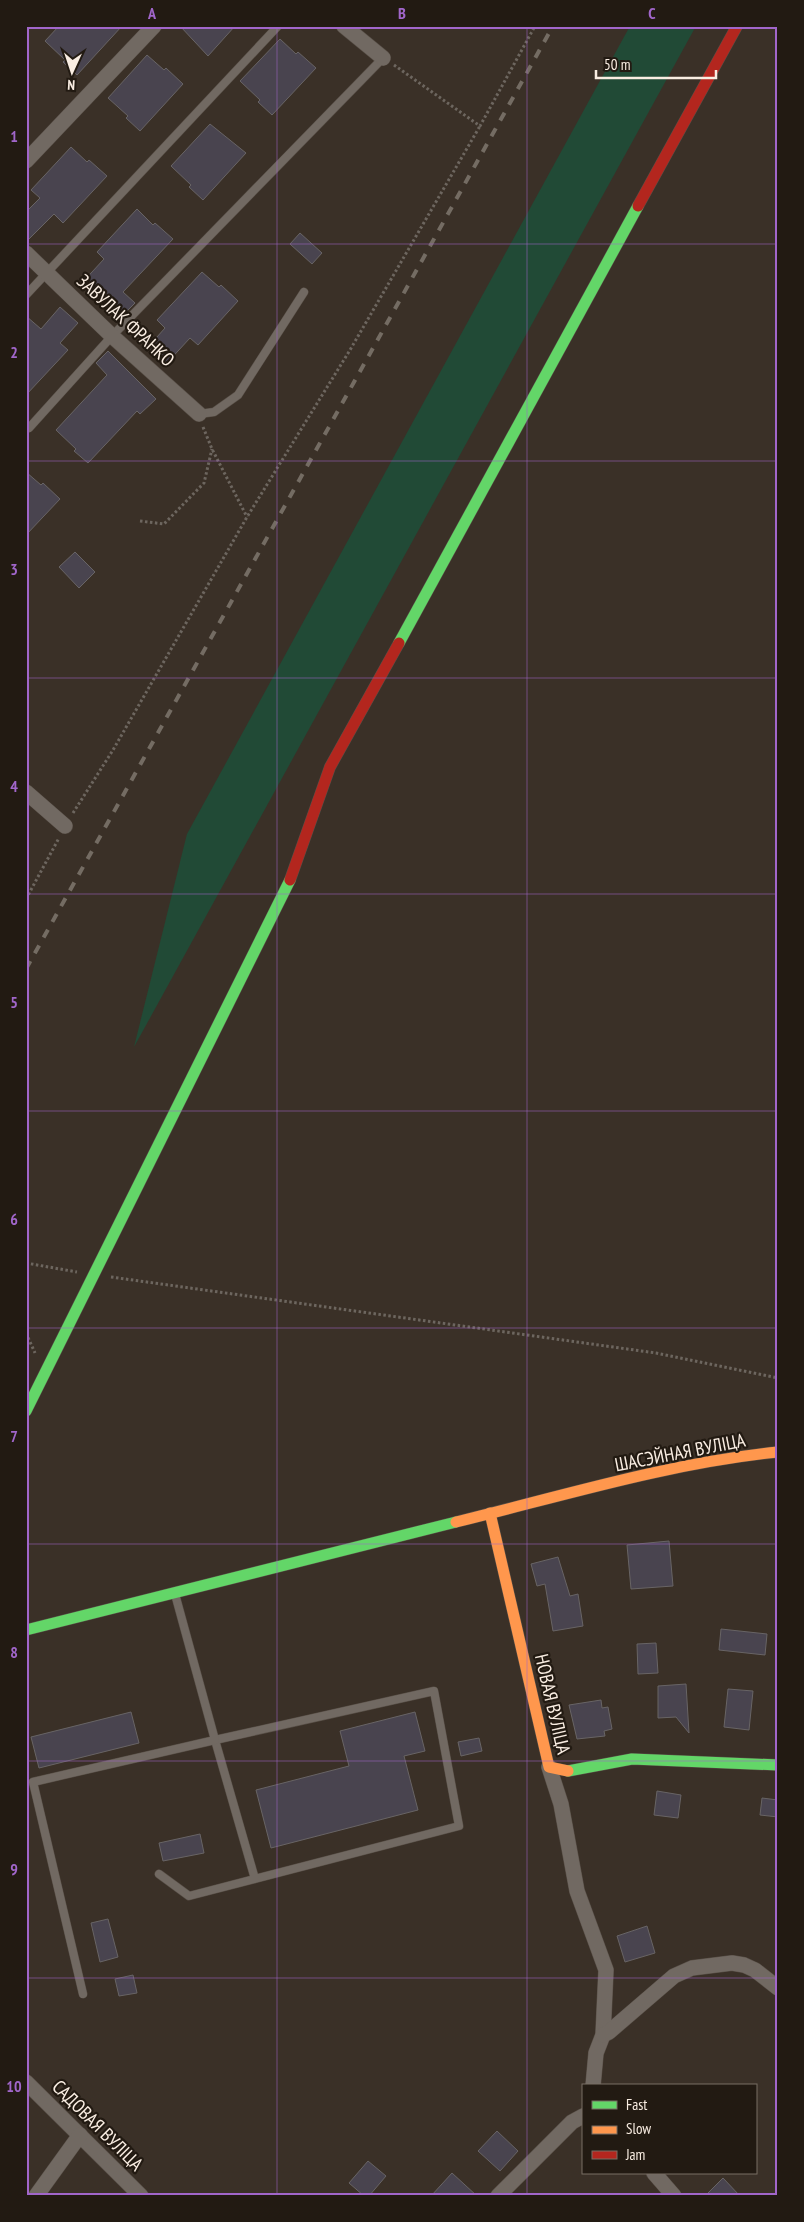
<svg xmlns="http://www.w3.org/2000/svg" width="804" height="2222" viewBox="0 0 804 2222" font-family="'PT Sans Narrow',sans-serif">
  <rect width="100%" height="100%" fill="#3a3027"/>
  <path fill="#214a36" d="M630,26h66l-562,1021 53,-213z"/>
  <g fill="#49444f" stroke="#686465">
    <path d="M59,26h63l-45,49 -14,-13 2,-2 -20,-19z"/>
    <path d="M180,26h55l-27,30z"/>
    <path d="M280,39l16,15 2,-2 18,16 -44,47 -14,-13 2,-2 -20,-19z"/>
    <path d="M147,55l17,15 2,-2 17,16 -43,47 -14,-13 2,-2 -20,-18z"/>
    <path d="M210,124l36,29 -43,47 -14,-13 2,-2 -20,-19z"/>
    <path d="M71,147l16,15 2,-2 18,16 -44,47 -9,-9 -28,28v-30l14,-14 -9,-8z"/>
    <path d="M137,209l16,16 2,-2 18,16 -50,53 12,11 -12,12 -21,-20 -4,5 -18,-15 24,-26 -7,-7z"/>
    <path d="M300,233l22,20 -10,11 -22,-20z"/>
    <path d="M202,272l17,15 2,-2 17,16 -40,44 -8,-7 -24,26 -18,-17 17,-19 -8,-8z"/>
    <path d="M60,307l18,16 -18,20 8,7 -42,45v-79l15,13z"/>
    <path d="M108,351l48,48 -16,15 -3,-3 -49,52 -14,-12 2,-2 -20,-19 51,-55 -11,-12z"/>
    <path d="M26,472l15,13 2,-2 17,16 -34,36z"/>
    <path d="M75,552l20,20 -16,16 -20,-21z"/>
    <path d="M669,1541l4,45 -42,3 -4,-44z"/>
    <path d="M558,1557l12,39 8,-2 5,32 -30,5 -8,-47 -8,2 -6,-22z"/>
    <path d="M721,1629l46,5 -2,21 -46,-5z"/>
    <path d="M656,1643l2,30 -20,1 -1,-30z"/>
    <path d="M686,1684l3,49 -13,-16 -18,1v-32z"/>
    <path d="M728,1689l25,2 -4,39 -25,-3z"/>
    <path d="M601,1700l1,8 6,-1 4,22 -8,2 1,5 -28,3 -8,-34z"/>
    <path d="M131,1712l8,31 -100,25 -8,-31z"/>
    <path d="M415,1712l10,39 -21,5 14,54 -147,38 -15,-58 93,-24 -9,-35z"/>
    <path d="M479,1738l3,13 -21,5 -3,-14z"/>
    <path d="M657,1791l24,4 -3,23 -24,-3z"/>
    <path d="M762,1798l16,2v17l-18,-2z"/>
    <path d="M200,1834l4,19 -41,8 -4,-18z"/>
    <path d="M108,1919l10,38 -18,5 -9,-39z"/>
    <path d="M647,1926l8,27 -30,9 -8,-26z"/>
    <path d="M133,1975l4,18 -18,3 -4,-17z"/>
    <path d="M497,2131l21,20 -18,20 -22,-20z"/>
    <path d="M368,2161l18,15 -17,20h-5l-15,-13z"/>
    <path d="M452,2173l25,23h-46z"/>
    <path d="M723,2178l17,18h-35z"/>
  </g>
  <g fill="none" stroke-linecap="round" stroke-linejoin="round">
    <g stroke="#584f47" stroke-width="9">
      <g id="lane">
        <path d="M26,295l252,-269"/>
        <path d="M199,414l15,-2 24,-17 66,-103"/>
        <path d="M29,428l83,-92 271,-278"/>
        <path d="M159,1874l30,22 270,-70 -25,-135 -219,49 40,139"/>
        <path d="M83,1994l-50,-212 182,-42 -40,-146"/>
      </g>
    </g>
    <g stroke="#584f47" stroke-width="16">
      <g id="street">
        <path d="M344,26l39,32"/>
        <path d="M26,161l128,-135"/>
        <path d="M26,253l86,83 87,78"/>
        <path d="M26,792l39,34"/>
        <path d="M549,1767l12,37 16,87 29,79 -3,65 -7,18 -3,33"/>
        <path d="M603,2035l6,-3 65,-56 18,-8 40,-5 12,2 11,5 23,18"/>
        <path d="M26,2082l115,114"/>
        <path d="M654,2173l20,23"/>
        <path d="M36,2196l44,-61"/>
        <path d="M498,2196l74,-74 11,-6"/>
      </g>
    </g>
    <g stroke="#584f47" stroke-width="12">
      <g id="fast">
        <path d="M399,643l239,-437"/>
        <path d="M26,1411l264,-531"/>
        <path d="M26,1630l430,-108"/>
        <path d="M568,1771l64,-12 146,6"/>
      </g>
    </g>
    <g stroke="#584f47" stroke-width="12">
      <g id="slow">
        <path d="M490,1513l59,254 19,4"/>
        <path d="M456,1522c106,-26 213,-59 322,-70"/>
      </g>
    </g>
    <g stroke="#584f47" stroke-width="12">
      <g id="jam">
        <path d="M638,206l99,-180"/>
        <path d="M290,880l40,-113 69,-124"/>
      </g>
    </g>
    <g stroke="#6d665f" stroke-width="3" stroke-dasharray="2.5 2.5" stroke-linecap="butt">
      <path d="M394,65l86,61 55,-100"/>
      <path d="M203,427l9,22 35,68"/>
      <path d="M140,521l24,3 40,-41 8,-34"/>
      <path d="M73,813l40,-63 134,-233 103,-167 130,-224"/>
      <path d="M26,899l33,-61"/>
      <path d="M26,1263l51,9"/>
      <path d="M111,1277l545,76 122,25"/>
      <path d="M26,1333l9,20"/>
    </g>
    <use href="#lane" stroke="#716962" stroke-width="8"/>
    <use href="#street" stroke="#716962" stroke-width="15"/>
    <use href="#fast" stroke="#63d668" stroke-width="11"/>
    <use href="#slow" stroke="#ff974d" stroke-width="11"/>
    <use href="#jam" stroke="#b3261e" stroke-width="11"/>
    <path stroke="#746c63" stroke-width="4" stroke-dasharray="9 9" stroke-linecap="butt" d="M26,969l527,-943"/>
  </g>
  <path fill="none" stroke="#a166ca" stroke-width="1" stroke-opacity="0.55" d="M277,26v2170M527,26v2170M26,244h752M26,461h752M26,678h752M26,894h752M26,1111h752M26,1328h752M26,1544h752M26,1761h752M26,1978h752"/>
  <g text-anchor="middle" dominant-baseline="central" stroke-width="4.5" stroke-linejoin="round" paint-order="stroke">
    <g font-size="19" fill="#f9ede2" stroke="#221a12">
      <text transform="translate(126 320) rotate(43)">ЗАВУЛАК ФРАНКО</text>
      <text transform="translate(680 1452) rotate(-11)">ШАСЭЙНАЯ ВУЛІЦА</text>
      <text transform="translate(553 1704) rotate(77)">НОВАЯ ВУЛІЦА</text>
      <text transform="translate(98 2125) rotate(45)">САДОВАЯ ВУЛІЦА</text>
    </g>
  </g>
  <rect width="804" height="2222" fill="none" stroke="#221a12" stroke-width="55"/>
  <rect x="582" y="2084" width="175" height="90" fill="#221a12" stroke="#786e65"/>
  <rect x="592" y="2101" width="25" height="8" fill="#63d668" stroke="#786e65"/>
  <text x="626" y="2110" font-size="15" fill="#f9ede2">Fast</text>
  <rect x="592" y="2126" width="25" height="8" fill="#ff974d" stroke="#786e65"/>
  <text x="626" y="2134" font-size="15" fill="#f9ede2">Slow</text>
  <rect x="592" y="2151" width="25" height="8" fill="#b3261e" stroke="#786e65"/>
  <text x="626" y="2160" font-size="15" fill="#f9ede2">Jam</text>
  <g transform="translate(72 72) rotate(183)" stroke="#221a12" stroke-width="4" paint-order="stroke">
  <path d="M0-4L9 19L0 12L-9 19Z" fill="#f9ede2"/>
  <text y="-8" font-size="14" font-weight="bold" text-anchor="middle" fill="#f9ede2">N</text>
  </g>
  <path d="M596 70v8h120v-8" fill="none" stroke="#f9ede2" stroke-width="2.5"/>
  <text x="604" y="70" font-size="15" fill="#f9ede2" stroke="#221a12" stroke-width="4" paint-order="stroke">50 m</text>
  <rect x="28" y="28" width="748" height="2166" fill="none" stroke="#a166ca" stroke-width="2"/>
  <g font-size="16" text-anchor="middle" font-weight="bold" fill="#a166ca">
    <text x="152" y="19">A</text>
    <text x="402" y="19">B</text>
    <text x="652" y="19">C</text>
    <text x="14" y="142">1</text>
    <text x="14" y="358">2</text>
    <text x="14" y="575">3</text>
    <text x="14" y="792">4</text>
    <text x="14" y="1008">5</text>
    <text x="14" y="1225">6</text>
    <text x="14" y="1442">7</text>
    <text x="14" y="1658">8</text>
    <text x="14" y="1875">9</text>
    <text x="14" y="2092">10</text>
  </g>
</svg>
